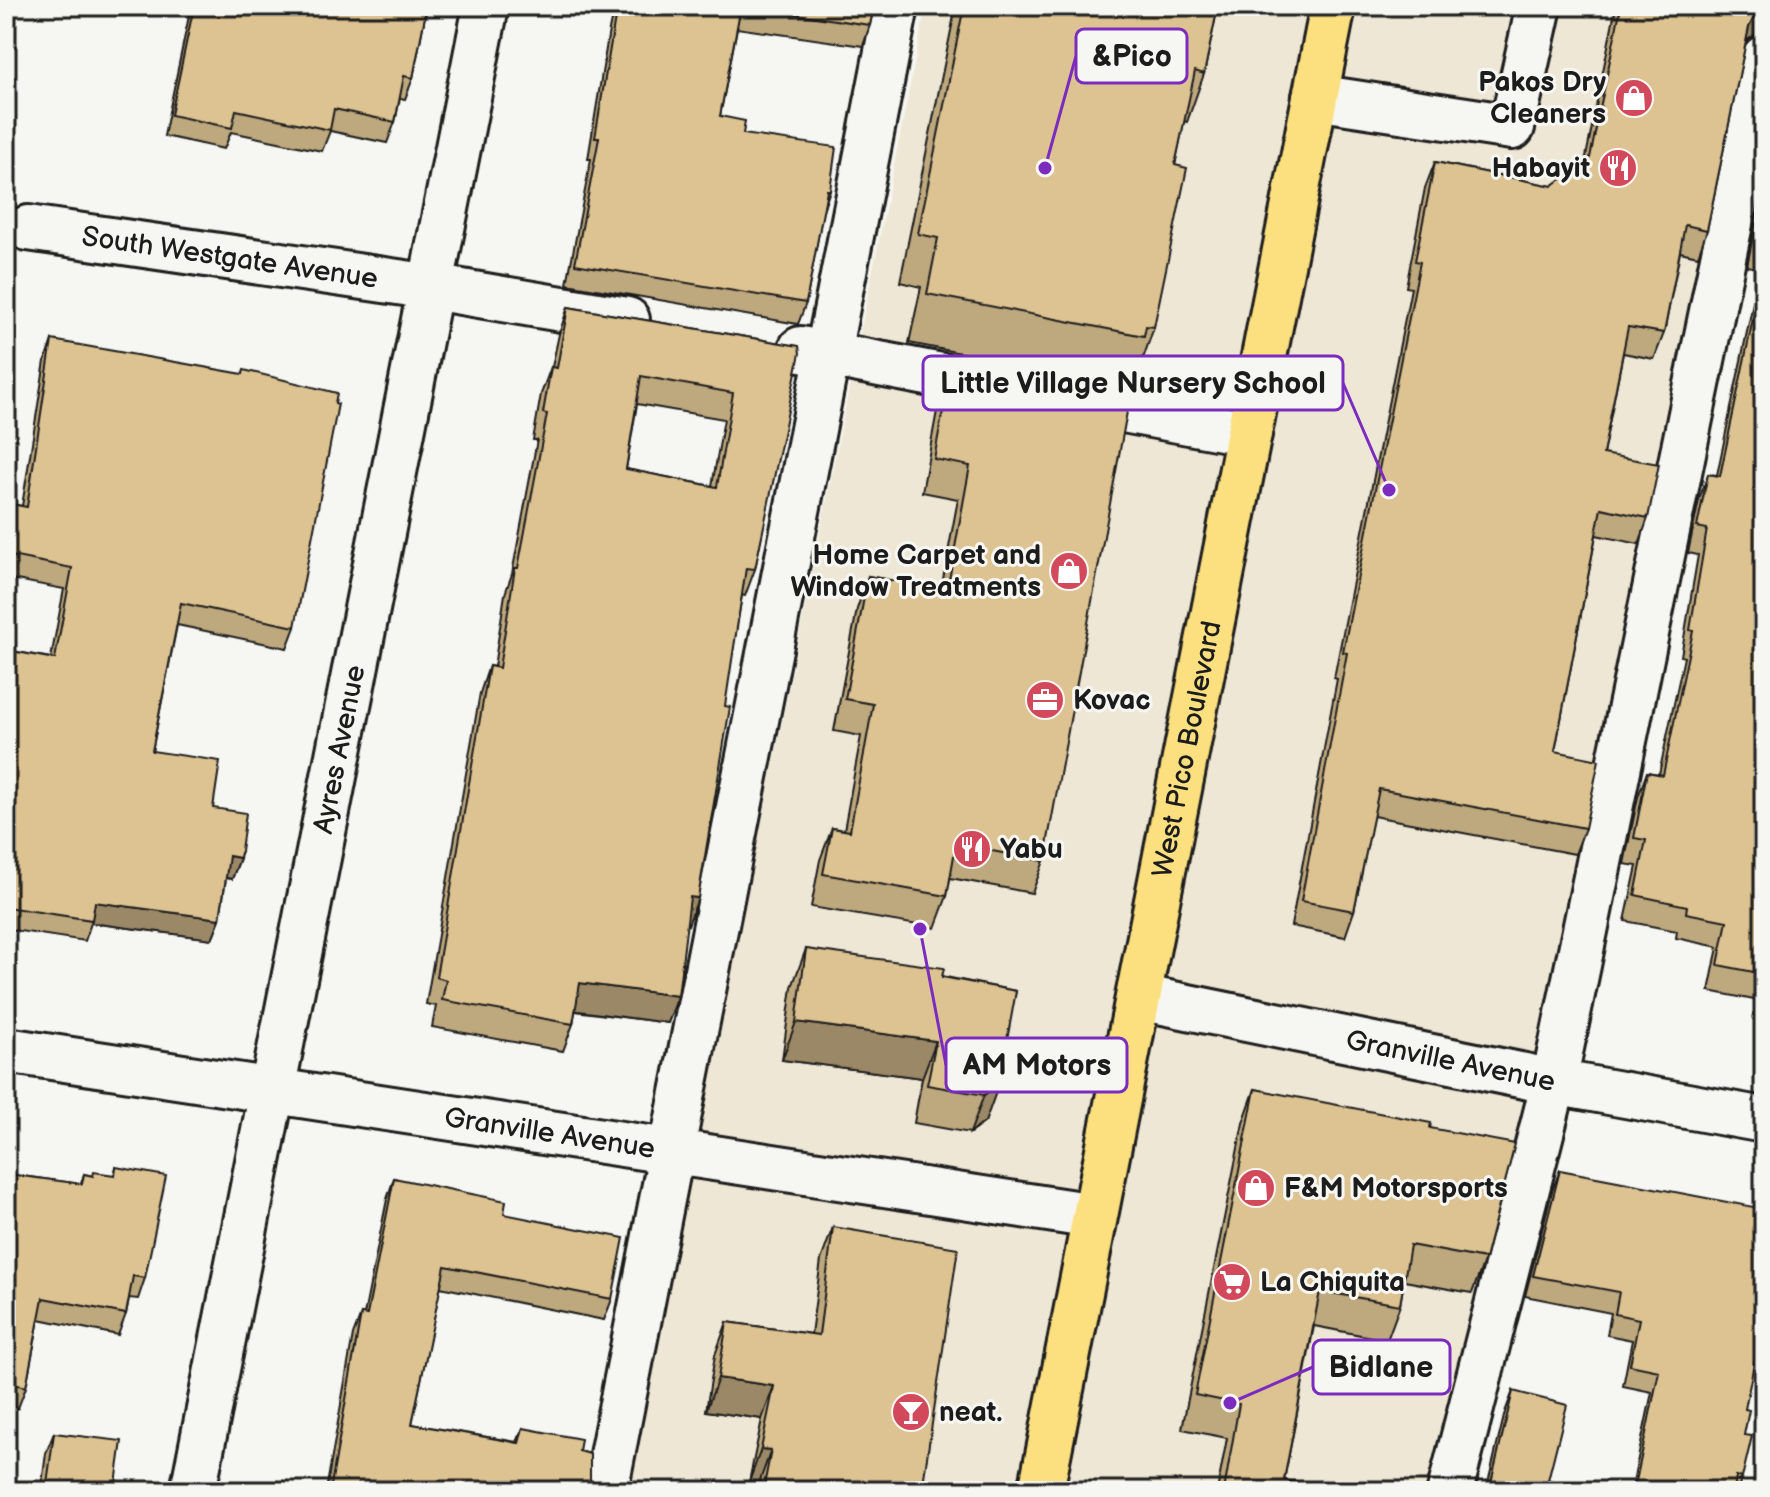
<svg xmlns="http://www.w3.org/2000/svg" width="1770" height="1497" viewBox="0 0 1770 1497" font-family="'Balsamiq Sans',sans-serif">
  <rect width="100%" height="100%" fill="#f6f6f2"/>
  <filter id="ink" filterUnits="userSpaceOnUse"><feTurbulence type="fractalNoise" baseFrequency=".0125" numOctaves="2"/><feDisplacementMap in="SourceGraphic" scale="16" xChannelSelector="R" yChannelSelector="G"/><feConvolveMatrix kernelMatrix="1 2 1 2 8 2 1 2 1" color-interpolation-filters="sRGB"/></filter>
  <g filter="url(#ink)">
    <path fill="#eee7d5" d="M926,6h828l-214,1042 -115,443h-798z"/>
    <g fill="none" stroke-linecap="round" stroke-linejoin="round">
      <g stroke="#1c1c1c" stroke-width="50">
        <g id="minor">
          <path d="M1315,97l197,30 27,-121"/>
          <path id="s1" d="M28,228l404,59 195,33"/>
          <path d="M801,349l204,39"/>
          <path d="M1069,400l180,33"/>
          <path id="s2" d="M1139,997l415,85 210,38"/>
          <path id="s3" d="M6,1050l1088,166"/>
          <path id="s4" d="M193,1491l293,-1485"/>
          <path d="M605,1491l291,-1485"/>
          <path d="M1450,1491l104,-409 210,-1024"/>
        </g>
      </g>
      <g stroke="#1c1c1c" stroke-width="50">
        <g id="major">
          <path id="s5" d="M1041,1491l292,-1485"/>
        </g>
      </g>
      <use href="#minor" stroke="#f6f6f2" stroke-width="44"/>
      <use href="#major" stroke="#fce080" stroke-width="44"/>
    </g>
    <g fill="#bea87e" stroke="#1c1c1c" stroke-width="2" fill-rule="evenodd">
      <path d="M191,6h236l-14,72 -8,21 -5,-1 -5,24 -8,21 -57,-12 -8,20 -91,-19 -7,17 -60,-13z"/>
      <path d="M614,6h260l-4,19 -7,21 -126,-18 -17,88 23,18 80,76 -17,93 -8,21 -231,-40 24,-125h-3l21,-129z"/>
      <path d="M956,6h262l-14,68 -17,48 -3,-1 -9,44 -21,162 -17,49 -7,-1 -3,10 -218,-42 12,-56 -21,-5z"/>
      <path d="M1616,6h148l-9,29 -9,6 -39,189 -9,26 -18,-4 -16,81 -10,26 -31,-6 -20,101 45,64 -9,26 -43,-9 -41,216 30,77 -10,26 -202,-38 -19,95 -9,26 -54,-11 46,-247 -3,-1 77,-390 -5,-1 19,-99 10,-26 117,24 33,-24z"/>
      <path d="M1764,182v820l-55,-11 9,-44 -42,-9 1,-7 -52,-10 12,-55 -13,-2 14,-67 9,-25 12,2 25,-117 -3,-1 17,-101 -10,-2 11,-53 9,-26 9,1 36,-172 5,-35 -11,-2z"/>
      <path d="M568,307l231,39 -44,223 -10,27 -3,-1 -54,330 -2,-1 -8,72 -10,27 -93,-12 -2,13 -10,27 -131,-24 4,-21 -10,-2 54,-311 9,-27 5,1 11,-73 7,-20 25,-134h-4l8,-46 10,-27h1l7,-33zM637,404l87,15 -12,67 -86,-17z"/>
      <path d="M52,340l243,287 -8,21 -110,-23 -25,126 61,57 27,50 -8,21 -6,-1 -6,41 -8,20 -121,-16 -6,18 -79,-12v-279l45,8 13,-69 -58,-11v-75l16,3 23,-145z"/>
      <path d="M951,368l93,493 -12,32 -82,-15 -3,18 -12,32 -124,-21 9,-47 12,-32 12,2 17,-94 -27,-5 23,-122 11,-33 73,14 17,-91 -36,-7 17,-92z"/>
      <path d="M806,949l210,42 -31,131 -15,11 -56,-10 8,-45 -140,-18 10,-73z"/>
      <path d="M1255,1089l175,39 55,131 -13,34 -68,-12 -4,24 -13,35 -73,-14 -30,154 61,11h-128l10,-53 -45,-9 61,-306z"/>
      <path d="M116,1167l29,111 -7,21 -9,-1 -3,16 -8,21 -79,-16 -13,68 -8,21 -12,-3v-231l75,10 3,-10 9,2 21,-1z"/>
      <path d="M1560,1170l185,239 -3,69 -5,13h-106l21,-99 -29,-6 9,-46 -25,-5 4,-22 -86,-17 27,-105z"/>
      <path d="M394,1178l110,36 108,85 -8,21 -164,-33 -28,137 105,18 6,-14 56,23 9,40h-262l27,-156 8,-21 3,1 23,-116z"/>
      <path d="M833,1227l89,264h-165l2,-8 -10,-1 13,-63 -56,-8 9,-56 12,-33 84,12 10,-74z"/>
      <path d="M1513,1391l35,89 53,11h-115l19,-79z"/>
      <path d="M54,1433l61,58h-74l5,-38z"/>
    </g>
    <g fill="#9b8866" stroke="#1c1c1c" stroke-width="2">
      <path d="M1764,9v25l-9,1 -9,6 3,-14 6,-12z"/>
      <path d="M827,190h3l-7,21z"/>
      <path d="M229,856l11,2 -8,21 -10,-2z"/>
      <path d="M690,897l8,1 -10,27 -8,-2z"/>
      <path d="M95,902l125,17 -8,20 -121,-16z"/>
      <path d="M580,983l98,13 -10,27 -97,-13z"/>
      <path d="M796,1022l140,19 -14,37 -140,-18z"/>
      <path d="M999,1084l-14,38 -15,11 14,-38z"/>
      <path d="M718,1378l56,8 -12,33 -56,-8z"/>
      <path d="M761,1449l10,1 -12,33 -10,-1z"/>
    </g>
    <g fill="#ddc392" stroke="#1c1c1c" stroke-width="2" fill-rule="evenodd">
      <path d="M194,6h233l-14,72 -9,-2 -9,46 -61,-13 -4,21 -94,-20 -4,18 -61,-13z"/>
      <path d="M617,6h257l-4,19 -129,-19 -21,110 25,5 -2,13 93,13 -6,43h-3l-21,113 -231,-39 24,-126h-4z"/>
      <path d="M964,6h254l-14,68 -9,-3 -20,94 12,3 -33,159 -8,-1 -2,10 -217,-42 11,-56 -20,-4z"/>
      <path d="M1621,6h143v3l-9,6 -6,12 -42,203 -22,-5 -21,108 -36,-6 -25,127 56,10 -11,54 -47,-10 -46,243 44,9 -14,68 -206,-39 -25,122 -53,-10 46,-248 -4,-1 77,-390 -5,-1 20,-99 117,24 38,-28z"/>
      <path d="M1764,202v39l-8,-1z"/>
      <path d="M1764,267v707l-46,-9 9,-44 -41,-8 1,-7 -52,-11 11,-55 -12,-2 13,-66 16,3 30,-144 -3,-1 17,-101 -10,-2 11,-53 12,2z"/>
      <path d="M568,307l231,39 1,7 -45,216 -9,-1 -21,138 5,1 -32,191 -8,-1 -12,99 -98,-13 -7,41 -131,-24 4,-20 -10,-3 53,-311 10,2 16,-100h3l29,-154 -4,-1 8,-46 6,1zM641,376l92,17 -16,94 -91,-18z"/>
      <path d="M52,340l191,34 1,-4 93,23 -2,10 3,1 -43,223 -114,-24 -29,148 68,10 -7,47 33,5 -6,45 -11,-2 -9,63 -125,-17 -3,18 -86,-13v-257l49,9 17,-91 -66,-13v-52l21,4z"/>
      <path d="M951,368l178,33 -85,460 -88,-17 -9,52 -124,-22 9,-46 18,3 23,-127 -28,-5 23,-123 79,15 23,-125 -36,-7z"/>
      <path d="M806,949l138,19 -2,9 74,14 -17,93 -15,11 -57,-10 9,-44 -140,-19z"/>
      <path d="M1255,1089l176,34 -1,5 85,16 -30,115 -75,-14 -10,60 -80,-14 -36,189 61,11h-121l15,-87 -44,-9z"/>
      <path d="M116,1167l50,9 -21,102 -12,-2 -7,38 -83,-16 -17,89 -20,-5v-208l76,10 2,-10 9,2 1,-4 21,3z"/>
      <path d="M1560,1170l204,39v104l-19,96 4,1 -5,25 8,1 -10,42 -6,-2 -2,15h-100l25,-120 -29,-6 9,-46 -24,-5 4,-22 -86,-16z"/>
      <path d="M394,1178l112,23 -2,13 120,24 -12,61 -167,-33 -33,158 107,19 4,-15 58,11 -2,12 11,3v26l-2,11h-258l31,-177 6,1z"/>
      <path d="M833,1227l125,21 -36,243h-159l8,-41 -10,-1 13,-63 -56,-8 9,-56 92,13z"/>
      <path d="M1513,1391l54,14 -19,75 53,11h-112z"/>
      <path d="M54,1433l68,8 -7,50h-69z"/>
    </g>
  </g>
  <defs>
    <g id="shop-disc" transform="scale(2)"><circle r="9.5" fill="#d1495b" stroke="#f6f6f2"/><path d="M-5-2.5h2.3a2.7 3.5 0 0 1 5.4 0H5L5.5 6h-11ZM-1.5-2.5h3a1.5 2.3 0 0 0-3 0Z" fill="#fff"/></g>
    <g id="restaurant-disc" transform="scale(2)"><circle r="9.5" fill="#d1495b" stroke="#f6f6f2"/><path d="M-5-6h1v4h1v-4h1v4h1v-4h1v5L-1.5 .5V6h-2V.5L-5-1ZM5-6V6H3V1.5H1.5Q1.5-4 5-6Z" fill="#fff"/></g>
    <g id="office-disc" transform="scale(2)"><circle r="9.5" fill="#d1495b" stroke="#f6f6f2"/><path d="M-6-3h4V-5.5h4V-3h4V5H-6ZM-1-4.5V-3h2v-1.5ZM-6 0V1H6V0Z" fill="#fff"/></g>
    <g id="supermarket-disc" transform="scale(2)"><circle r="9.5" fill="#d1495b" stroke="#f6f6f2"/><path d="M-6-5.5h2.5l.6 2H6L4.5 2H-2.5L-4.4-4H-6ZM-1.5 3.2a1.3 1.3 0 1 0 .1 0ZM3 3.2a1.3 1.3 0 1 0 .1 0Z" fill="#fff"/></g>
    <g id="bar-disc" transform="scale(2)"><circle r="9.5" fill="#d1495b" stroke="#f6f6f2"/><path d="M-6-5H6L.8 .8V4.5H3.5V6h-7V4.5H-.8V.8Z" fill="#fff"/></g>
  </defs>
  <g fill-rule="evenodd">
    <use href="#shop-disc" x="1634" y="98"/>
    <use href="#restaurant-disc" x="1618" y="168"/>
    <use href="#shop-disc" x="1069" y="571"/>
    <use href="#office-disc" x="1045" y="700"/>
    <use href="#restaurant-disc" x="972" y="849"/>
    <use href="#shop-disc" x="1256" y="1188"/>
    <use href="#supermarket-disc" x="1232" y="1282"/>
    <use href="#bar-disc" x="911" y="1412"/>
  </g>
  <g text-anchor="middle" dominant-baseline="central" stroke-width="6" stroke-linejoin="round" paint-order="stroke">
    <g font-size="28" font-weight="bold" fill="#1c1c1c" stroke="#f6f6f2" text-anchor="start">
      <text x="1606" y="82" text-anchor="end">Pakos Dry<tspan x="1606" dy="32">Cleaners</tspan></text>
      <text x="1590" y="168" text-anchor="end">Habayit</text>
      <text x="1041" y="555" text-anchor="end">Home Carpet and<tspan x="1041" dy="32">Window Treatments</tspan></text>
      <text x="1073" y="700">Kovac</text>
      <text x="1000" y="849">Yabu</text>
      <text x="1284" y="1188">F&amp;M Motorsports</text>
      <text x="1260" y="1282">La Chiquita</text>
      <text x="939" y="1412">neat.</text>
    </g>
    <g font-size="28" fill="#1c1c1c" stroke="#f6f6f2">
      <text stroke="none"><textPath href="#s1" startOffset="204">South Westgate Avenue</textPath></text>
      <text stroke="none"><textPath href="#s4" startOffset="756">Ayres Avenue</textPath></text>
      <text stroke="none"><textPath href="#s5" startOffset="756">West Pico Boulevard</textPath></text>
      <text stroke="none"><textPath href="#s2" startOffset="318">Granville Avenue</textPath></text>
      <text stroke="none"><textPath href="#s3" startOffset="550">Granville Avenue</textPath></text>
    </g>
  </g>
  <path fill="none" stroke="#7b2cbf" stroke-width="3" d="M1045 168L1076 56M1389 490L1343 383M920 929L946 1065M1230 1403L1313 1367"/>
  <g fill="#7b2cbf" stroke="#f6f6f2" stroke-width="3">
    <circle cx="1045" cy="168" r="8"/>
    <circle cx="1389" cy="490" r="8"/>
    <circle cx="920" cy="929" r="8"/>
    <circle cx="1230" cy="1403" r="8"/>
  </g>
  <g fill="#f6f6f2" stroke="#7b2cbf" stroke-width="3">
    <rect x="1076" y="29" width="111" height="54" rx="8"/>
    <rect x="923" y="356" width="420" height="54" rx="8"/>
    <rect x="946" y="1038" width="181" height="54" rx="8"/>
    <rect x="1313" y="1340" width="137" height="54" rx="8"/>
  </g>
  <g font-size="30" text-anchor="middle" font-weight="bold" fill="#1c1c1c">
    <text x="1132" y="66">&amp;Pico</text>
    <text x="1133" y="393">Little Village Nursery School</text>
    <text x="1037" y="1075">AM Motors</text>
    <text x="1381" y="1377">Bidlane</text>
  </g>
  <rect width="1770" height="1497" fill="none" stroke="#f6f6f2" stroke-width="32"/>
  <rect x="16" y="16" width="1738" height="1465" fill="none" stroke="#1c1c1c" stroke-width="3" filter="url(#ink)"/>
</svg>
